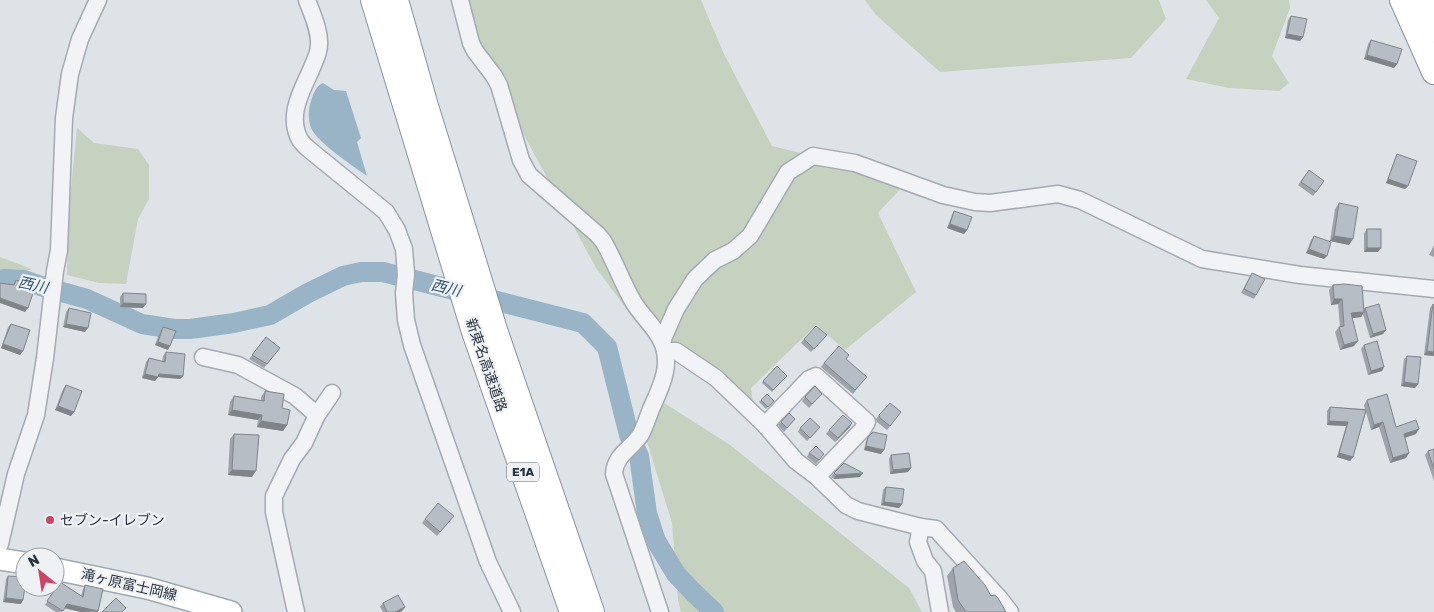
<svg xmlns="http://www.w3.org/2000/svg" width="1434" height="612" viewBox="0 0 1434 612" font-family="Rubik,'Noto Sans JP',sans-serif">
  <rect width="100%" height="100%" fill="#dee3e8"/>
  <g fill="#c6d1c0">
    <path d="M468,0h233l22,52 49,94 41,10 90,30 -25,27 38,79 -71,58 -29,-25 -65,63 4,28 -79,-71 -23,-12 -9,-1 -48,-64 -111,-205z"/>
    <path d="M865,0h294l7,19 -35,39 -191,14 -64,-57z"/>
    <path d="M1206,0h83l1,8 -18,48 17,27 -10,8 -50,-3 -43,-9 33,-61z"/>
    <path d="M77,128l17,15 44,6 11,16v34l-11,20 -12,65 -27,-1 -32,-8 1,-56z"/>
    <path d="M0,257l32,12 -32,11z"/>
    <path d="M658,399l72,46 179,143 13,24h-241l-3,-12 -6,-77 -27,-88z"/>
  </g>
  <path fill="#9ab4c7" d="M323,83l11,7 12,1 15,47 -4,4 10,34c-14,-10 -49,-33 -56,-48 -3,-8 -3,-19 0,-27 2,-7 5,-15 12,-18z"/>
  <g fill="none" stroke-linecap="round" stroke-linejoin="round">
    <path stroke="#9ab4c7" stroke-width="20" d="M0,280l4,-1 20,1 20,7 43,12 55,25 32,5h16l44,-6 36,-8 38,-22 35,-17 18,-4h22l200,51 24,24 22,88 10,21 8,57 9,28 20,33 17,18 21,20"/>
    <g stroke="#a4aab2" stroke-width="19">
      <g id="minor">
        <path d="M307,0c5,14 13,30 12,45 0,9 -5,17 -8,25 -10,22 -24,46 -11,70 3,4 7,8 11,11l75,61 11,18 7,19 2,25 -2,19 2,27 6,25 76,217 24,50"/>
        <path d="M460,0l11,43 4,8 19,25 5,9 22,75 8,15 68,59 6,7c12,20 19,42 31,62 8,13 20,23 27,37 12,24 0,47 -10,69 -3,8 -6,17 -10,25 -9,15 -26,20 -27,40l46,138"/>
        <path d="M662,341l14,-32 19,-30 20,-19 18,-9 17,-15 38,-64 25,-16 42,7 88,32 32,7 15,1 68,-9 22,6 122,59 98,16 134,14"/>
        <path d="M665,351h11l40,27 49,47 31,36 21,16 29,28 12,6 63,16 15,2 64,70 10,13"/>
        <path d="M203,357l35,8 57,31 22,19"/>
        <path d="M765,425l44,-46 7,-3 51,46 -5,8 -45,47"/>
        <path d="M921,527l-3,15 7,19 8,10 7,41"/>
        <path d="M0,544l16,-70 20,-59 9,-57 10,-87 4,-21 5,-132 6,-44 10,-35 18,-39"/>
        <path d="M296,612l-22,-100v-16l18,-37 12,-16 13,-28 15,-22"/>
      </g>
    </g>
    <g stroke="#9ea9b3" stroke-width="24">
      <g id="major">
        <path d="M0,559l25,4"/>
        <path d="M55,569l92,19 84,24"/>
      </g>
    </g>
    <g stroke="#86929e" stroke-width="26">
      <g id="highway">
        <path d="M373,0l101,332 98,280"/>
        <path d="M396,0l30,106 70,227 96,279"/>
        <path d="M1402,0l32,72"/>
        <path d="M1421,0l13,30"/>
      </g>
    </g>
    <use href="#minor" stroke="#f1f3f6" stroke-width="16"/>
    <use href="#major" stroke="#fff" stroke-width="21"/>
    <use href="#highway" stroke="#fff" stroke-width="24"/>
  </g>
  <g fill="#9da3a9">
    <path d="M1291,16l12,21 -3,4 -15,-3 3,-18z"/>
    <path d="M1371,40l26,24 -3,4 -30,-9 4,-15z"/>
    <path d="M1397,154l11,32 -3,3 -19,-6 9,-25z"/>
    <path d="M1309,170l15,11 -11,15 -15,-11z"/>
    <path d="M1339,203l10,42 -19,-4 5,-32z"/>
    <path d="M954,211l13,19 -3,4 -17,-6 5,-13z"/>
    <path d="M1367,229l11,23h-14v-19z"/>
    <path d="M1314,236l10,23 -18,-6 5,-13z"/>
    <path d="M1434,245v12l-5,-2z"/>
    <path d="M1252,273l4,22 -2,4 -13,-6z"/>
    <path d="M1333,285l31,24 1,-1 21,22 -3,4 -13,4 -7,-24 -2,3 -9,1 2,28 -14,4 -5,-18 4,-5h1l-2,-23 -7,1 -2,-15z"/>
    <path d="M123,293l20,15 -23,-1v-10z"/>
    <path d="M1433,304l1,52 -10,-1 6,-47z"/>
    <path d="M69,308l16,24 -22,-5 3,-15z"/>
    <path d="M11,324l12,27 -3,4 -19,-7 7,-21z"/>
    <path d="M163,327l5,23 -13,-5 5,-14z"/>
    <path d="M827,335l-16,17 -10,-9 3,-4z"/>
    <path d="M266,337l14,11 -16,20 -15,-9z"/>
    <path d="M1364,345l20,22 -2,4 -14,4 -7,-26z"/>
    <path d="M166,352l17,24 -3,3 -22,-2 -3,4 -13,-3 4,-16 3,-4 13,4 1,-6z"/>
    <path d="M1407,356l11,28 -3,4 -14,-2 3,-27z"/>
    <path d="M846,360l18,20 -11,14 -32,-27 3,-4z"/>
    <path d="M787,376l-15,16 -10,-9 1,-2z"/>
    <path d="M66,385l8,27 -3,4 -16,-6 8,-21z"/>
    <path d="M265,391l17,17 5,17 -4,6 -26,-4 1,-7 -30,-5 2,-13 4,-6 27,5v-4z"/>
    <path d="M805,397h14l-10,11 -7,-7z"/>
    <path d="M761,400l13,1 -8,8 -7,-7z"/>
    <path d="M1367,400l29,27 20,7 -11,4 1,20 -16,5 -11,-36 -8,3 -5,-18 -13,45 -3,4 -13,-4 9,-31 -19,-1v-14l3,-4 35,2 -1,-4z"/>
    <path d="M901,412l-14,18 -10,-8 -1,-3 3,-4z"/>
    <path d="M795,419l-11,13 -6,-7 3,-3z"/>
    <path d="M850,427l-15,15 -9,-8 3,-4z"/>
    <path d="M800,428l17,3 -10,10 -9,-9z"/>
    <path d="M234,434l18,43 -24,-2 2,-36z"/>
    <path d="M868,437l13,17 -17,-4 2,-9z"/>
    <path d="M1434,449v32l-9,-26 3,-4z"/>
    <path d="M809,453l15,1 -8,10 -9,-7z"/>
    <path d="M891,455l17,17 -18,2 -1,-15z"/>
    <path d="M834,473l26,4 -26,2 -3,-2z"/>
    <path d="M886,487l16,17 -3,4 -18,-3 2,-15z"/>
    <path d="M425,519l26,1 -14,16 -15,-13z"/>
    <path d="M953,568l38,28 15,16h-50l-3,-5 -6,-31z"/>
    <path d="M8,576l13,28 -18,-2 3,-23z"/>
    <path d="M60,582l21,14 2,-7 2,-4 13,27h-17l-17,-4 -2,4h-6l-11,-7z"/>
    <path d="M383,603l22,4 -3,4 -2,1h-17l-3,-5z"/>
  </g>
  <g fill="#7f8489">
    <path d="M1287,34l16,3 -3,4 -15,-3z"/>
    <path d="M1367,55l30,9 -3,4 -30,-9z"/>
    <path d="M1388,179l20,7 -3,3 -19,-6z"/>
    <path d="M950,224l17,6 -3,4 -17,-6z"/>
    <path d="M1334,236l19,3 -4,6 -19,-4z"/>
    <path d="M1367,248h14l-3,4h-14z"/>
    <path d="M1309,249l18,7 -3,3 -18,-6z"/>
    <path d="M0,298l28,10 -3,4 -25,-9z"/>
    <path d="M1334,299h8l-4,5 -7,1z"/>
    <path d="M123,303l23,1 -3,4 -23,-1z"/>
    <path d="M1364,312l-3,5 -14,2 4,-6z"/>
    <path d="M66,324l22,4 -3,4 -22,-5z"/>
    <path d="M1386,330l-3,4 -13,4 3,-4z"/>
    <path d="M1358,341l-4,5 -14,4 4,-5z"/>
    <path d="M158,342l12,4 -2,4 -13,-5z"/>
    <path d="M3,344l20,7 -3,4 -19,-7z"/>
    <path d="M1427,351l7,1v4l-10,-1z"/>
    <path d="M1384,367l-2,4 -14,4 3,-4z"/>
    <path d="M145,374h14l24,2 -3,3 -22,-2 -3,4 -13,-3z"/>
    <path d="M1404,382l14,2 -3,4 -14,-2z"/>
    <path d="M58,406l16,6 -3,4 -16,-6z"/>
    <path d="M232,410l30,5 -4,5 -30,-5z"/>
    <path d="M261,421l26,4 -4,6 -26,-4z"/>
    <path d="M1329,421l19,1 -2,4 -19,-1z"/>
    <path d="M1383,422l-4,5 -8,3 3,-5z"/>
    <path d="M852,423l-2,4 -15,15 3,-4z"/>
    <path d="M1419,429l-3,5 -16,5 4,-5z"/>
    <path d="M866,446l18,4 -3,4 -17,-4z"/>
    <path d="M1339,453l14,4 -3,4 -13,-4z"/>
    <path d="M1409,453l-3,5 -16,5 3,-5z"/>
    <path d="M911,468l-3,4 -18,2 3,-4z"/>
    <path d="M232,470l24,1 -4,6 -24,-2z"/>
    <path d="M863,473l-3,4 -26,2 2,-4z"/>
    <path d="M884,502l18,2 -3,4 -18,-3z"/>
    <path d="M6,598l17,2 -2,4 -18,-2z"/>
    <path d="M67,604l31,7 -17,1 -17,-4z"/>
    <path d="M405,607l-3,4 -2,1h-5z"/>
  </g>
  <g fill="#b6bdc4" stroke="#7f8489">
    <path d="M1291,16l16,3 -4,18 -16,-3z"/>
    <path d="M1371,40l31,9 -5,15 -30,-9z"/>
    <path d="M1397,154l20,7 -9,25 -20,-7z"/>
    <path d="M1309,170l15,11 -8,11 -15,-10z"/>
    <path d="M1339,203l19,4 -5,32 -19,-3z"/>
    <path d="M954,211l18,6 -5,13 -17,-6z"/>
    <rect x="1367" y="229" width="14" height="19"/>
    <path d="M1314,236l17,6 -4,14 -18,-7z"/>
    <path d="M1252,273l13,6 -9,16 -12,-6z"/>
    <path d="M16,280l19,7 -7,21 -28,-10v-15l14,2z"/>
    <path d="M1344,284l18,2 2,26 -13,1 7,28 -14,4 -5,-18 5,-1 -2,-27h-8l-1,-14z"/>
    <path d="M123,293l23,1v10l-23,-1z"/>
    <path d="M1379,304l7,26 -13,4 -8,-26z"/>
    <path d="M1433,304l1,1v47l-7,-1z"/>
    <path d="M69,308l22,5 -3,15 -22,-4z"/>
    <path d="M11,324l19,6 -7,21 -20,-7z"/>
    <path d="M816,326l11,9 -13,14 -10,-10z"/>
    <path d="M163,327l13,4 -6,15 -12,-4z"/>
    <path d="M266,337l14,11 -13,16 -15,-9z"/>
    <path d="M1377,341l7,26 -13,4 -7,-26z"/>
    <path d="M839,346l10,9 -3,4 21,18 -12,13 -31,-27z"/>
    <path d="M166,352l19,2 -2,22 -24,-2 -1,3 -13,-3 4,-16 16,4z"/>
    <path d="M1407,356l14,1 -3,27 -14,-2z"/>
    <path d="M777,366l10,10 -14,14 -10,-9z"/>
    <path d="M66,385l16,6 -8,21 -16,-6z"/>
    <path d="M815,386l7,8 -10,10 -7,-7z"/>
    <path d="M265,391l19,3 -2,14 8,2 -3,15 -26,-4 1,-6 -30,-5 2,-14 30,5z"/>
    <path d="M767,394l7,7 -6,6 -7,-7z"/>
    <path d="M1387,394l9,33 20,-7 3,9 -15,5 5,19 -16,5 -10,-36 -9,3 -7,-25z"/>
    <path d="M890,403l11,9 -11,14 -10,-8 -1,-3z"/>
    <path d="M1330,407l36,3 -13,47 -14,-4 9,-31 -19,-1z"/>
    <path d="M789,413l6,6 -8,9 -6,-6z"/>
    <path d="M843,415l9,8 -14,15 -9,-8z"/>
    <path d="M810,418l10,9 -10,11 -10,-10z"/>
    <path d="M873,432l14,3 -3,15 -18,-4 2,-9z"/>
    <path d="M234,434l25,1 -3,36 -24,-1z"/>
    <path d="M816,446l8,8 -5,6 -10,-7z"/>
    <path d="M1434,449v20l-6,-18z"/>
    <path d="M909,453l2,15 -18,2 -2,-15z"/>
    <path d="M844,463l19,10 -27,2 -2,-2z"/>
    <path d="M886,487l18,2 -2,15 -18,-2z"/>
    <path d="M438,503l16,13 -14,16 -15,-13z"/>
    <path d="M964,561l21,24 6,11 4,-1 3,3 8,14h-40l-8,-12 -5,-32z"/>
    <path d="M8,576l17,1v10l-2,13 -17,-2z"/>
    <path d="M60,582l23,15 2,-12 18,4 -5,22 -31,-7 -4,7 -16,-10z"/>
    <path d="M398,595l7,12 -10,5h-8l-4,-9z"/>
    <path d="M116,598l10,10 -4,4h-20z"/>
  </g>
  <circle fill="#cc4467" stroke="#eef2f5" stroke-width="2" cx="50" cy="520" r="5"/>
  <g text-anchor="middle" dominant-baseline="central" stroke-width="4.5" stroke-linejoin="round" paint-order="stroke">
    <rect fill="#eef2f5" stroke="#636c75" stroke-width="1" x="507" y="462.5" width="32" height="19" rx="4"/>
    <g font-size="12" font-weight="bold" fill="#28323e">
      <text x="523" y="472">E1A</text>
    </g>
    <g font-size="14" fill="#28323e" stroke="#eef2f5">
      <text transform="translate(486 365) rotate(71)">新東名高速道路</text>
      <text transform="translate(129 585) rotate(13)">滝ヶ原富士岡線</text>
    </g>
    <g font-size="14" fill="#28323e" stroke="#eef2f5" text-anchor="start">
      <text x="60" y="520">セブン-イレブン</text>
    </g>
    <g font-size="15" font-style="italic" fill="#335571" stroke="#eef2f5">
      <text transform="translate(33 285) rotate(12)">西川</text>
      <text transform="translate(446 288) rotate(14)">西川</text>
    </g>
  </g>
  <g transform="translate(40 572) rotate(330)"><circle r="24" fill="#eef2f5" stroke="#9fa5ac"/>
  <path d="M0-4L9 19L0 12L-9 19Z" fill="#cc4467"/>
  <text y="-8" font-size="14" font-weight="bold" text-anchor="middle" fill="#28323e">N</text>
  </g>
</svg>
